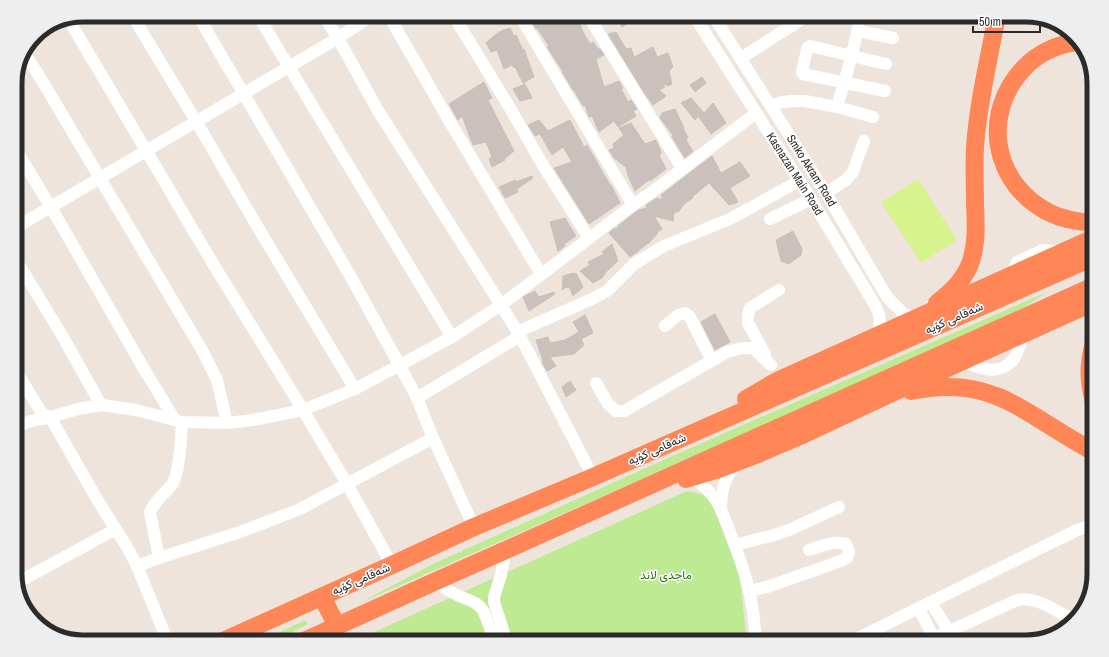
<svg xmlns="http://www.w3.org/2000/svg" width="1109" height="657" viewBox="0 0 1109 657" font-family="'Archivo Narrow',Vazirmatn,sans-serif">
  <rect width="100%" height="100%" fill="#efe4dc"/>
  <g fill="#beea93">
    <path d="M1047,292l-28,19 -31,16 -628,276 73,-39 246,-111z"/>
    <path d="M687,491l22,5 30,76 8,70h-395z"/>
    <path d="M306,620l2,4 -36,18h-14z"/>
  </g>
  <path fill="#d7f38e" d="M918,179l39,61 -36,23 -40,-61z"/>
  <g fill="#cac1bc" stroke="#cac0b6">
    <path d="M577,17l6,15 7,12 3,-2 5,7h2l4,6 -8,4 8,28 15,-6 4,7 -2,1 7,13 3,-2 6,9 -4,2 3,5 -18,11 -4,-6 -15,11 -7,-16 -3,1 -4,-12 -2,1 -9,-16h-1l-11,-18 1,-1 -7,-10 -9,-14 2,-1 -12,-18 -1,1 -6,-11z"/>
    <path d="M617,17h21l-16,10z"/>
    <path d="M510,28l4,8 2,-1 7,15 1,-1 10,28 -11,6 -8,-16 -1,1 -2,-3 -8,4 -7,-19 -6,2 -5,-9 9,-8 8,-5z"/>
    <path d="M616,32l10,17 5,-1 3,9 19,-10 4,10 11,-4 5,14 -4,4 3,13 -5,2 -2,-2 -2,1 2,2 -6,3 7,6 -13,9 -8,-11 -37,-60z"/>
    <path d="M702,77l4,6 -11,9 -5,-7z"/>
    <path d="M484,82l8,16 -4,2 26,51 -10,8 1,1 -13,7 -3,-8 3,-2 -6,-15 -13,3 -11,-29 -4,4 -9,-16z"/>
    <path d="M525,84l7,14 -12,3 -7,-12z"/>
    <path d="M691,98l13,15 9,-10 13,20 -15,11 -13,-18 -3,4 -14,-17z"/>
    <path d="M675,109l9,19h-1l5,10 -2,2 7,11 -8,7 -13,-21 1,-2 -13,-17 2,-5z"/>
    <path d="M539,120l9,11 22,-11 14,27 3,-2 23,40h1l9,18 -31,21 -35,-56 18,-6 -9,-15 -11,8 -12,-21 -5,2 -7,-11z"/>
    <path d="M631,123l14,21 11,-4 5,12v2l-2,1 7,14 -16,12v-2l-15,12 -7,-15 -2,-9 -12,-9 -5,-8 5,-2 -1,-4 11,-9 -5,-7z"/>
    <path d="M712,156l9,17 19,-11 10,14 -20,12 8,14 -9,3 -20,-22 -17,14 1,1 -8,5 -7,9h-4l-1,9 -19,-5 8,13 -5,3 1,1 -10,11v-1l-11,9 -7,5 -21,-24 4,-4 5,-1v-2l20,-16 9,-2 -1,-3 11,-7 6,2 -2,-5z"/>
    <path d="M532,176l1,2 -16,11 1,3 -13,6 -6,-11 16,-7 1,2z"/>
    <path d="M565,218l11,18 -12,8 1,2 -7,5 -8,-29z"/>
    <path d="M793,231l9,18 -1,6 -12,9 -8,-3 -5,-21z"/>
    <path d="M612,244l6,17 -12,11 -4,6 -9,5 -13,-12 10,-6 -2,-3 16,-8 -2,-2z"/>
    <path d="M573,273l1,1 2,-1 7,14 -10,9 -4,-9 -3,1v-1l-4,3 1,-14z"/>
    <path d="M535,291l4,6 15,-5 1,2 -26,17 -6,-14z"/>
    <path d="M715,314l15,28 -15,8 -14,-28z"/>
    <path d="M585,315l8,18 -12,6 3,6 -10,9 -24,3 6,9 -9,5 -5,-9 1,-1 -7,-21 12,-3 2,6 15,-3 14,-8 -6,-10z"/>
    <path d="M570,381l6,9 -10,7 -4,-10z"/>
  </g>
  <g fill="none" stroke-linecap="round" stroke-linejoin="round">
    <g stroke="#fff" stroke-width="12">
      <path d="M589,17l93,151"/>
      <path id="s1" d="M695,17l116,182 64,106c6,10 6,20 2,31"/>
      <path id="s2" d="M714,17l112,176 61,104 15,15 11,8"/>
      <path d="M390,18l60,104 91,152"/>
      <path d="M455,18l52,85 37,64 45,71"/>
      <path d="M521,18l112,187"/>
      <path d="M200,19l152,260 48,87 17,32 16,40 41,89"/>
      <path d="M260,19l192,318"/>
      <path d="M326,19l12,19 39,71 124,196 19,31 73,141"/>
      <path d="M69,20l143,242 91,148 44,74 45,81"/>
      <path d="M135,20l61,101 64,110 95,158"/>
      <path d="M858,31l35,7"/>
      <path d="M26,55l18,29 158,266 15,30 10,43"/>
      <path d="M741,58l66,-42"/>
      <path d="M885,91l-82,-17 -1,-2 5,-23 1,-2 2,-1 76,18"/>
      <path d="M771,106l11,-4 11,-1h12l32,6 36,10"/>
      <path d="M837,107c9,-30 18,-60 23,-91"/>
      <path d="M15,148l41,68 88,153 31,51"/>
      <path d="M826,193l20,-13 7,-8 11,-31"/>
      <path d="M770,219l41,-20"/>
      <path d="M15,228l323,-190 30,-20"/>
      <path d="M15,258l48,79 38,68"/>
      <path d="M1012,276l5,-14 26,-12 18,2"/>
      <path d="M665,326l13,-11 7,-2 5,4 22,44"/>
      <path d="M517,332l75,-33 15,-8 27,-27 30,-18 68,-28 67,-37"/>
      <path d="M765,354l-17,-31v-8l2,-7 29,-18"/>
      <path d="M962,361c14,5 28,13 42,6 4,-2 7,-5 10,-8 5,-8 7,-18 10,-26"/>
      <path d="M15,369l20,33 7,11 8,4 48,84 29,46 10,19 31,76"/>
      <path d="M596,383l12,21 8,7h8l103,-59 15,-4h11l18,17"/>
      <path d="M417,398l103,-62"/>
      <path d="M15,427l16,-6 16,-3 31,-9 23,-4 35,5 46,12 45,1 26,-3 50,-10 52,-21 97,-52 49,-32 132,-100 19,-13 104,-79"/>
      <path d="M692,478c24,14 30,32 39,57 9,23 17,46 21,70 2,12 3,25 4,37"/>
      <path d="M721,508c0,-18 4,-32 17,-46"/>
      <path d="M735,545l39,-10 15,-5 50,-23"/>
      <path d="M506,550l-5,25 -7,22v5l13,40"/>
      <path d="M159,558l-9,-46c5,-12 16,-19 23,-29 7,-14 8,-45 9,-61"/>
      <path d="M137,566l22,-8 84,-27 57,-22 133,-71"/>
      <path d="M26,578l90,-49"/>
      <path d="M434,582c7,4 15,9 23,13 11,6 20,5 27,17l11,30"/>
      <path d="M749,591l18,-4 71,-25 9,-4 2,-6 -3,-8c-12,-4 -26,3 -37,6"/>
      <path d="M931,603l18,28 5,11"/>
      <path d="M919,609l17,33"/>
      <path d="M72,639l8,-1 7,1 1,3"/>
      <path d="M850,642l225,-111 19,-7"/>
      <path d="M926,642l91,-42c20,-4 39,11 56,20"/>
    </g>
    <g stroke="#ff8757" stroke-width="18">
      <path d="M1077,42c-19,2 -39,11 -53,26 -44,46 -31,117 26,145 14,7 29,9 44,10"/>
      <path d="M937,303c14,-11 26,-22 33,-39 7,-19 6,-39 5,-60 0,-19 -1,-38 0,-57 3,-44 14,-88 22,-132"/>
      <path d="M1094,343c-6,21 -6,37 0,59"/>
      <path d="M911,391c29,-6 58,-6 85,5 14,5 27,13 40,21 19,12 38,24 58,35"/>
      <path d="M746,399l31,-18 317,-143"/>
      <path d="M686,479l30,-9 42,-16 42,-18 83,-39 211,-95"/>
      <path d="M322,597l15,29"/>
      <path d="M221,642l171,-77 82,-38 119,-50 501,-220"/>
      <path d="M302,642l132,-60 72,-32 588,-264"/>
    </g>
  </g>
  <g text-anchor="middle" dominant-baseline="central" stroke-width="3" stroke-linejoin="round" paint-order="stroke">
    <g font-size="12" fill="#2b2b2b" stroke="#fff">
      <text stroke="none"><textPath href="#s2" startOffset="182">Smko Akram Road</textPath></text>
      <text stroke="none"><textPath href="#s1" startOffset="186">Kasnazan Main Road</textPath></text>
      <text transform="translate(954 318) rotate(-24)">شەقامی کۆیە</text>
      <text transform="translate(657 449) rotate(-24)">شەقامی کۆیە</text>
      <text transform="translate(361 579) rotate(-24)">شەقامی کۆیە</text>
    </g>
    <g font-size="12" fill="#347113" stroke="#fff">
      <text x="666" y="575">ماجدی لاند</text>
    </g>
  </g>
  <path d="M0 0H1109V657H0ZM83 22H1026A61 61 0 0 1 1087 83V574A61 61 0 0 1 1026 635H83A61 61 0 0 1 22 574V83A61 61 0 0 1 83 22Z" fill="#eee" fill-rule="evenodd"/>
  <path fill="none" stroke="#2b2b2b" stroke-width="5" d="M83 22H1026A61 61 0 0 1 1087 83V574A61 61 0 0 1 1026 635H83A61 61 0 0 1 22 574V83A61 61 0 0 1 83 22Z"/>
  <path d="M973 26v6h67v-6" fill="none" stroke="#2b2b2b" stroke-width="2"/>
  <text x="979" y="26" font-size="12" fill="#2b2b2b" stroke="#ffffff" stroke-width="3" paint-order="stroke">50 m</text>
</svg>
